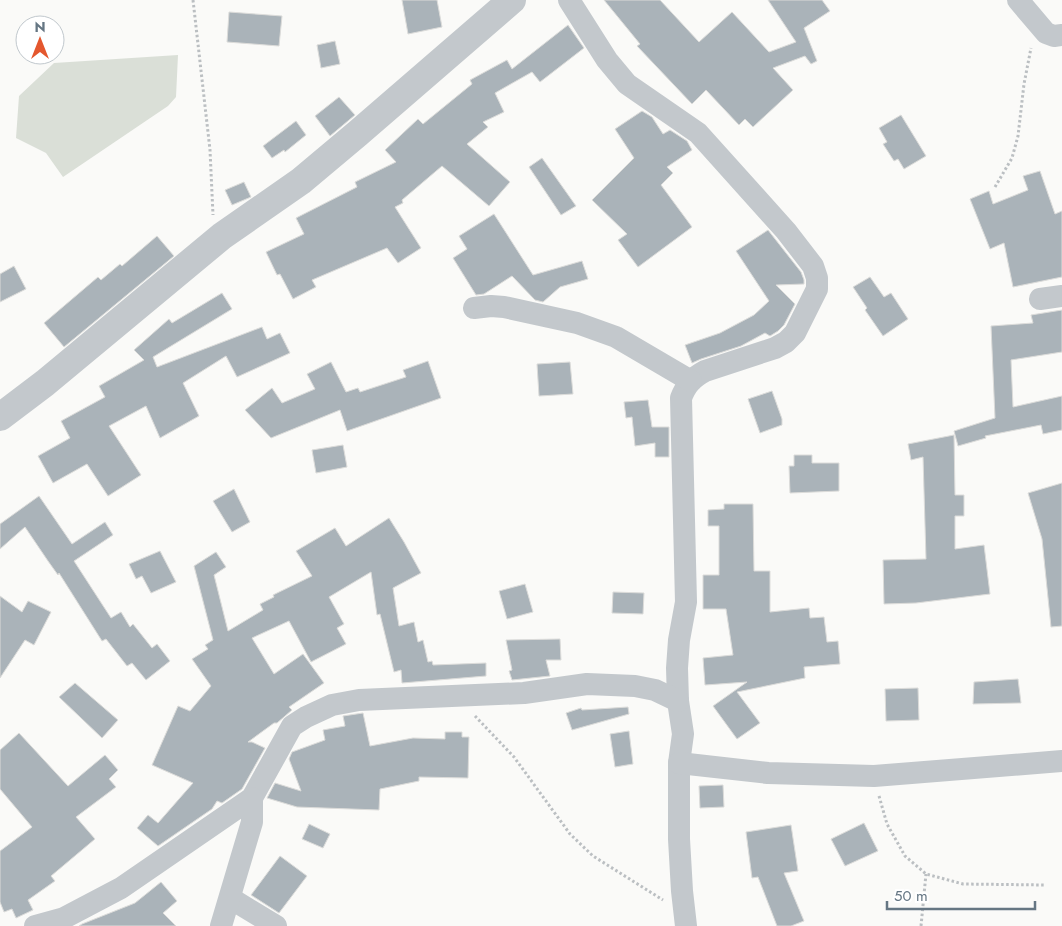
<svg xmlns="http://www.w3.org/2000/svg" width="1062" height="926" viewBox="0 0 1062 926" font-family="Jost,sans-serif">
  <rect width="100%" height="100%" fill="#fafaf8"/>
  <path fill="#dadfd7" d="M178,55l-2,42 -8,9 -105,71 -17,-24 -30,-15 3,-42 35,-33z"/>
  <g fill="#aab3b9" stroke="#dcdcda">
    <path d="M402,0h35l5,27 -34,7z"/>
    <path d="M604,0h56l39,42 33,-30 37,40 27,-10 -28,-42h54l8,11 -26,17 13,33 -6,3 -6,-8 -32,12 20,22 -40,37 -8,-8 -6,6 -33,-35 -14,14 -55,-58 3,-2z"/>
    <path d="M229,12l53,4 -3,30 -52,-4z"/>
    <path d="M568,25l16,23 -44,34 -8,-10 -37,21 9,19 -21,10 5,5 -21,17 43,38 -21,24 -47,-40 -40,34 1,3 -8,4 26,41 -23,15 -11,-15 -75,32 4,7 -23,12 -13,-25 -3,1 -11,-23 38,-18 -8,-16 61,-31 -2,-5 41,-20 -11,-12 33,-31 5,5 49,-40 -2,-4 37,-20 5,9z"/>
    <path d="M335,41l5,23 -19,4 -4,-23z"/>
    <path d="M339,97l16,18 -25,21 -15,-20z"/>
    <path d="M642,111l10,6 11,17 7,-4 17,11 5,9 -25,17 6,6 -12,12 31,42 -54,40 -20,-27 9,-6 -35,-34 42,-42 -19,-29z"/>
    <path d="M901,115l25,41 -22,13 -6,-10 -4,2 -11,-17 4,-2 -8,-14z"/>
    <path d="M296,121l10,14 -21,17 -1,-2 -12,8 -9,-12z"/>
    <path d="M542,158l34,48 -15,9 -32,-48z"/>
    <path d="M1040,171l15,43 7,-3v66l-49,10 -9,-44 -14,6 -20,-50 19,-8 4,13 35,-14 -5,-14z"/>
    <path d="M244,182l7,15 -19,8 -7,-15z"/>
    <path d="M494,214l39,61 49,-14 6,18 -28,8 -17,15 -8,-2 -23,-24 -28,18 -8,1 -23,-37 14,-9 -8,-13z"/>
    <path d="M768,230l33,42 3,8v4l-28,1 19,19 -11,21 -6,6 -8,5 -5,-3 -24,13 -40,13 -9,4 -7,-18 35,-12 34,-18 15,-14 -33,-50z"/>
    <path d="M157,236l17,20 -110,91 -20,-24 54,-46 3,3 19,-16 2,2z"/>
    <path d="M14,266l12,23 -26,13v-28z"/>
    <path d="M870,277l14,20 7,-4 17,26 -25,17 -18,-26 2,-2 -14,-21z"/>
    <path d="M222,293l10,16 -79,48 4,10 105,-40 5,12 13,-6 10,20 -53,24 -11,-21 -43,27 16,33 -39,22 -14,-32 -37,20 32,49 -33,21 -21,-32 -34,19 -15,-27 32,-18 -9,-17 44,-24 -6,-11 45,-26 -10,-10 35,-31 3,4z"/>
    <path d="M1062,310v42l-51,8 2,47 49,-11v34l-19,4 -2,-9 -56,11 1,2 -28,8 -4,-15 41,-13 -4,-92 42,-3 -2,-8z"/>
    <path d="M428,361l13,37 -94,33 -7,-21 -69,28 -26,-28 27,-22 10,15 33,-14 -8,-15 24,-12 15,30 12,-4 2,4 46,-15 -3,-7z"/>
    <path d="M570,362l3,32 -34,2 -2,-32z"/>
    <path d="M772,391l10,28v6l-22,8 -12,-34z"/>
    <path d="M648,400l4,27h17v30h-14v-14l-20,3 -3,-29 -6,1 -2,-16z"/>
    <path d="M954,435l1,60h9v21h-9v33l29,-4 6,49 -74,9 -32,1 -1,-44 43,-1 -3,-102 -12,3 -3,-16z"/>
    <path d="M343,445l4,22 -31,6 -4,-23z"/>
    <path d="M794,455h18v8h27v28l-49,2 -1,-27h5z"/>
    <path d="M1062,483v143l-11,1 -9,-88 -14,-46z"/>
    <path d="M234,489l16,33 -18,10 -19,-31z"/>
    <path d="M39,496l33,48 33,-22 8,13 -39,26 37,57 10,-6 9,15 3,-3 19,24 5,-4 13,17 -24,19 -14,-17 -5,3 -21,-27 -4,2 -43,-68 -1,2 -10,-14 -23,-34 -25,22v-25z"/>
    <path d="M724,504h29l1,67h16v41l39,-4 1,10 14,-1 3,25 11,-1 2,23 -36,3 1,11 -68,14 23,31 -23,16 -24,-33 34,-24 -42,3 -2,-27 30,-3 -7,-46h-23v-34h16v-49h-11v-16l16,-1z"/>
    <path d="M389,518l15,24 17,31 -28,15 6,38 15,-4 4,20 5,-2 5,22 4,-1 1,4 53,-2v13l-84,7 -1,-13 -7,2 -14,-58 -3,1 -6,-43 -42,25 15,27 -7,4 9,16 -35,18 -22,-41 -37,17 22,36 29,-20 21,29 -35,24 3,3 -15,13h-3l-26,19h4l13,6 -23,41 -20,14 -5,-2 -5,8 -54,37 -21,-18 11,-13 10,8 35,-40 -41,-18 26,-59 12,5 21,-25 -19,-27 16,-10 -3,-4 8,-5 -19,-74 22,-14 10,15 -12,8 14,56 35,-21 -3,-6 14,-7 -1,-2 39,-19 -16,-25 39,-23 11,18z"/>
    <path d="M160,551l16,31 -25,11 -9,-17 -6,3 -7,-15z"/>
    <path d="M525,584l8,28 -26,7 -8,-28z"/>
    <path d="M613,592l31,1 -1,21 -31,-1z"/>
    <path d="M0,596l22,16 6,-11 23,11 -17,33 -9,-5 -25,38z"/>
    <path d="M560,639l1,21h-15l4,16 -38,4 -3,-9 3,-1 -6,-30z"/>
    <path d="M1018,679l3,24 -48,1 1,-22z"/>
    <path d="M75,683l43,37 -16,18 -43,-41z"/>
    <path d="M918,688l1,32 -33,1 -1,-32z"/>
    <path d="M628,707l1,7 -57,16 -6,-17 15,-5 1,2z"/>
    <path d="M363,713l7,33 43,-8 32,1v-7h17v5h7l-1,41 -49,-1v4l-39,8 -1,21 -82,-3 -30,-9 8,-15 26,8 -12,-32 3,-7 33,-12 -2,-10 22,-4 -2,-10z"/>
    <path d="M629,731l4,33 -18,3 -5,-33z"/>
    <path d="M19,733l49,53 37,-31 13,15 -9,9 7,8 -40,30 19,22 -44,37 4,5 -27,19 5,10 -17,8 -4,-9 -8,3 -4,-10v-51l32,-24 -32,-38v-39z"/>
    <path d="M723,785l1,22 -24,1 -1,-22z"/>
    <path d="M864,823l14,28 -33,15 -14,-27z"/>
    <path d="M309,824l21,10 -7,14 -21,-9z"/>
    <path d="M791,825l7,46 -14,2 20,48 -13,5h-14l-19,-49 -6,1 -6,-46z"/>
    <path d="M280,856l27,20 -28,37 -28,-18z"/>
    <path d="M161,882l16,19 -14,12 13,13h-97l3,-2 53,-21z"/>
  </g>
  <g fill="none" stroke-linecap="round" stroke-linejoin="round">
    <g stroke="#bbbfc2" stroke-width="3" stroke-dasharray="2.5 2.5" stroke-linecap="butt">
      <path d="M193,0l17,150 3,65"/>
      <path d="M995,187l17,-29 6,-22 6,-52 7,-36"/>
      <path d="M475,716l39,41 56,77 23,22 70,44"/>
      <path d="M879,796l8,28 18,32 21,18 37,10 83,1"/>
      <path d="M921,926l5,-52"/>
    </g>
    <g stroke="#c3c8cc" stroke-width="22">
      <path d="M569,0l38,60 20,24 71,49 88,98 27,35 4,12v11l-22,44 -9,9 -11,6 -70,23c-13,7 -19,14 -24,27l5,204 -7,38 -2,28 1,33 5,33 -4,29v76l3,52 4,35"/>
      <path d="M1018,0l28,33 8,3 8,-1"/>
      <path d="M1040,299l22,-3"/>
      <path d="M474,308l17,-2 13,1 73,16 39,14 75,44"/>
      <path d="M679,763l89,10 106,3 188,-15"/>
      <path d="M230,898l46,28"/>
      <path d="M35,926l29,-8 57,-30 131,-90 40,-72 14,-9 26,-12 27,-5 165,-7 63,-9 48,2 20,4 23,11"/>
      <path d="M221,926l31,-104v-24"/>
    </g>
    <path stroke="#c3c8cc" stroke-width="28" d="M0,417l45,-34 177,-147 79,-55 56,-47 155,-134"/>
  </g>
  <g transform="translate(40 40)"><circle r="24" fill="#ffffff" stroke="#c1c8cd"/>
  <path d="M0-4L9 19L0 12L-9 19Z" fill="#e4572e"/>
  <text y="-8" font-size="14" font-weight="bold" text-anchor="middle" fill="#657683">N</text>
  </g>
  <path d="M887 901v8h148v-8" fill="none" stroke="#657683" stroke-width="2.5"/>
  <text x="894" y="901" font-size="15" fill="#657683" stroke="#ffffff" stroke-width="4" paint-order="stroke">50 m</text>
</svg>
